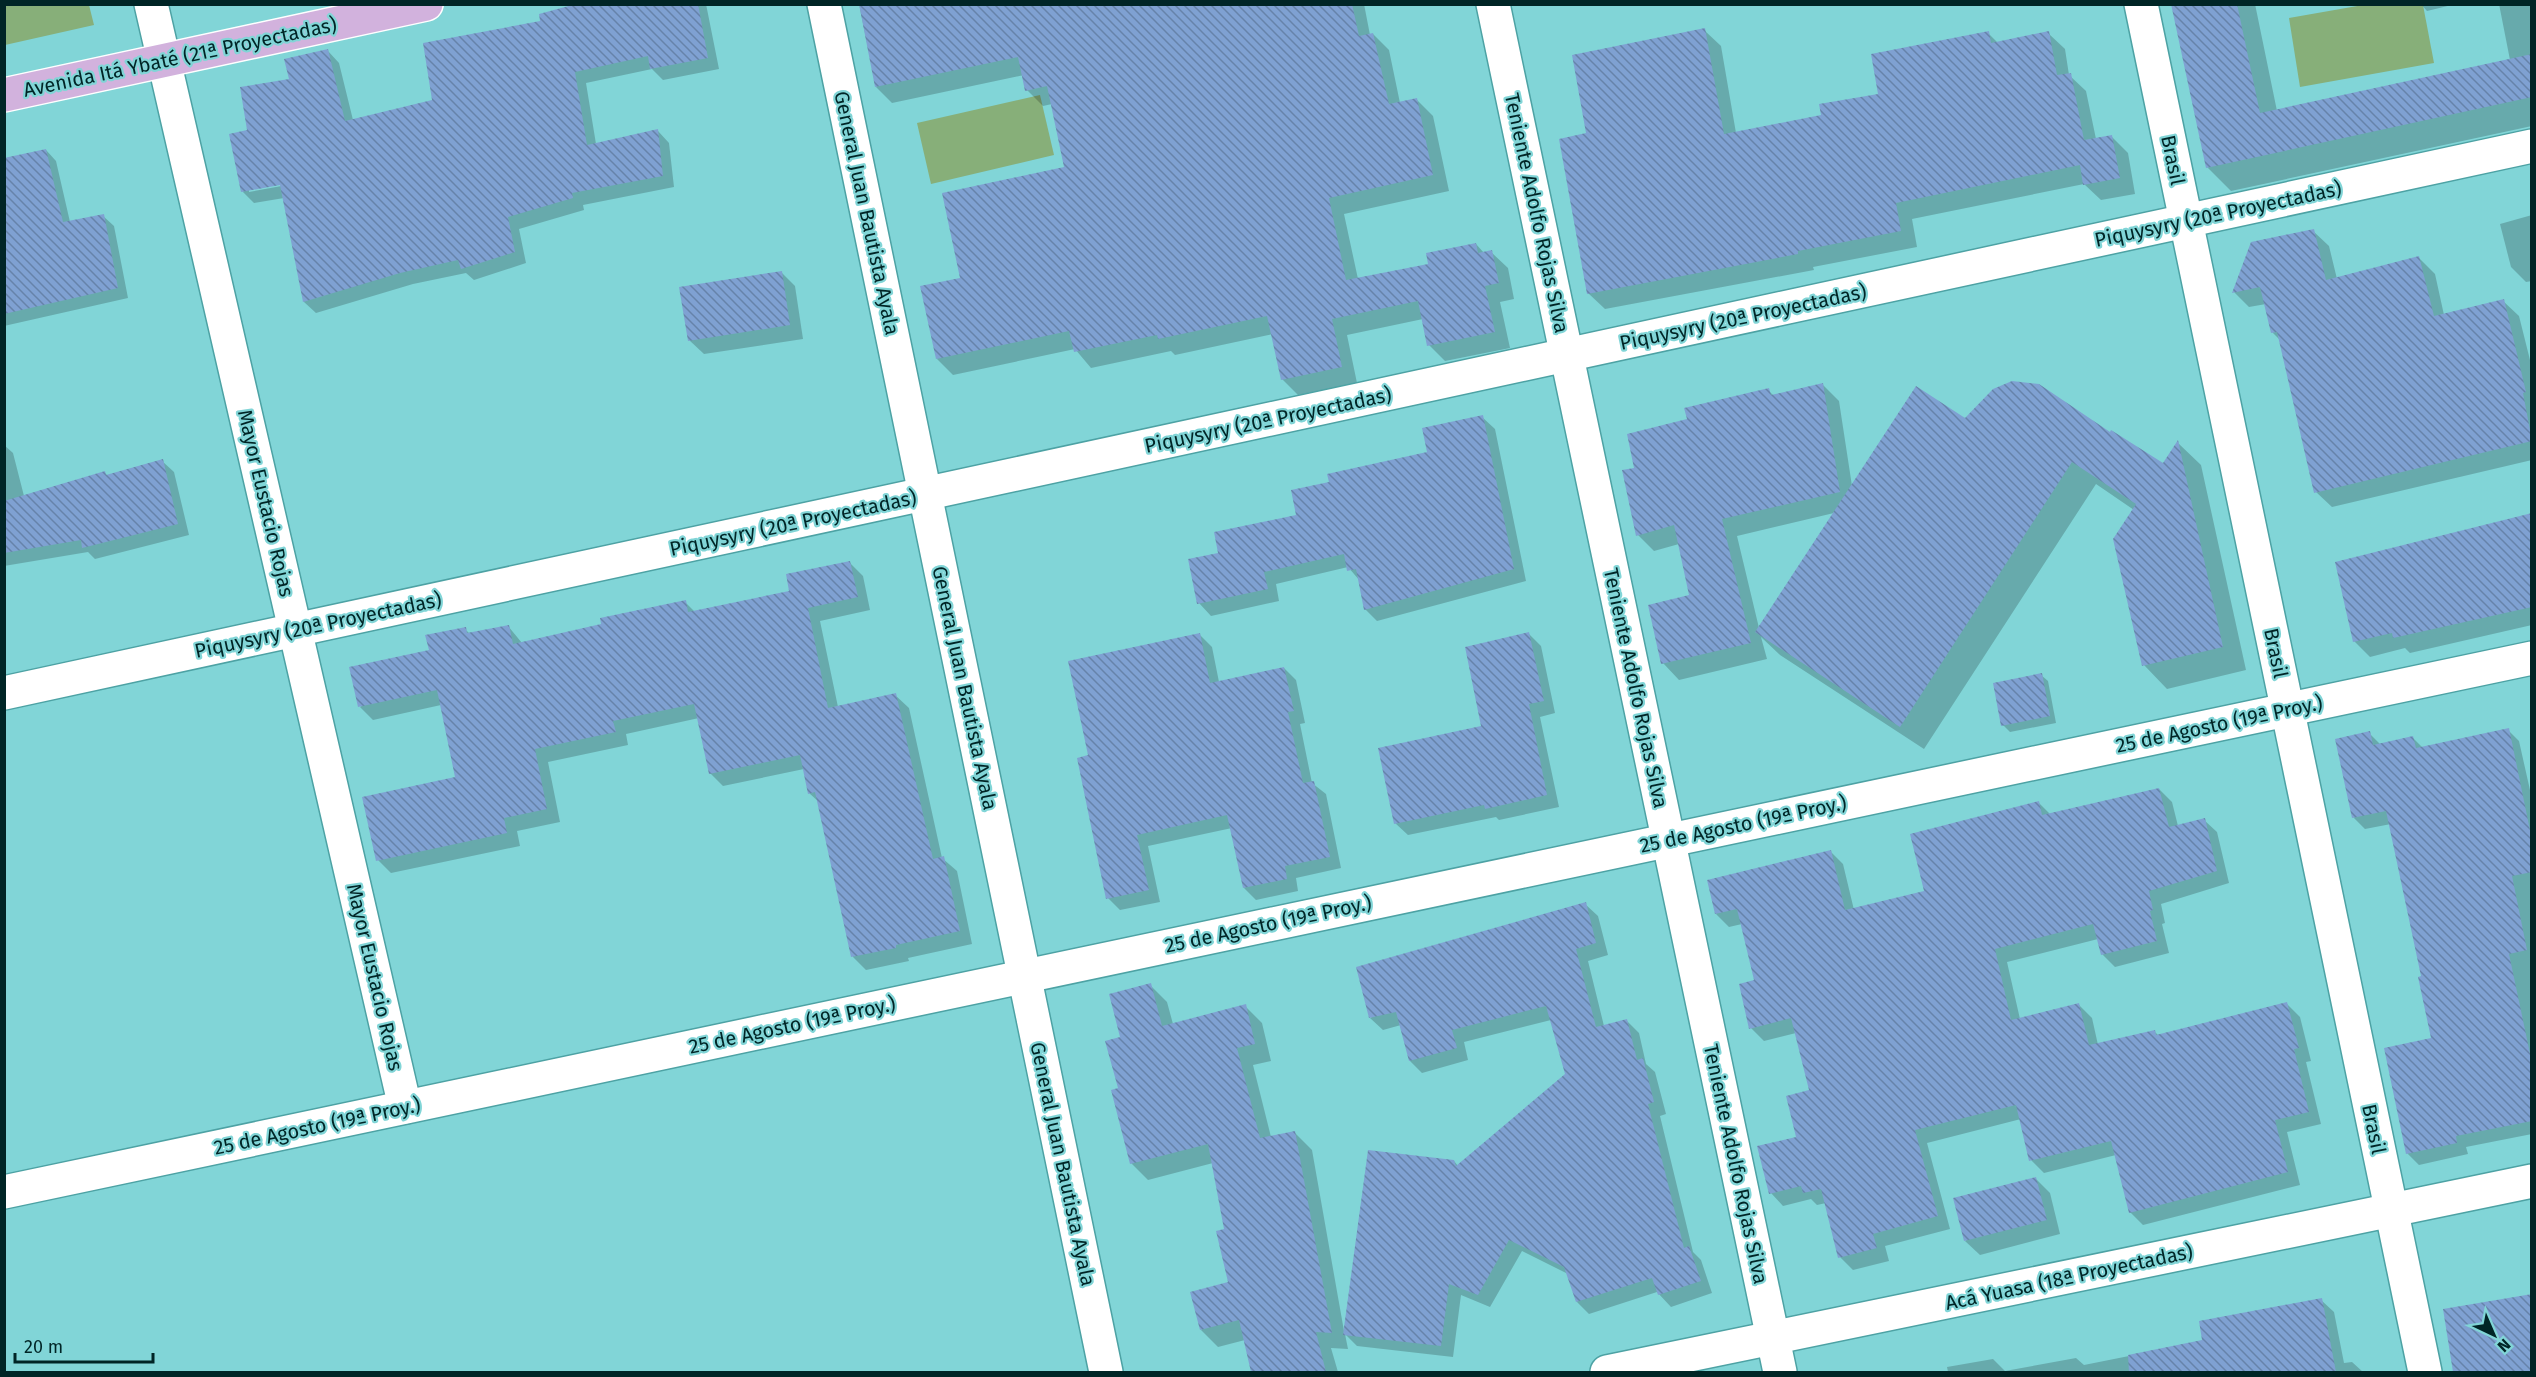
<svg xmlns="http://www.w3.org/2000/svg" width="2536" height="1377" viewBox="0 0 2536 1377" font-family="'Fira Sans',sans-serif">
  <defs>
    <pattern id="building-back-hatch" width="6" height="6" patternUnits="userSpaceOnUse" patternTransform="scale(1.5)"><rect width="6" height="6" fill="#7fa1d2"/><path d="M-1 5l2 2M0 0l6 6M5-1l2 2" fill="none" stroke="#6683aa"/></pattern>
  </defs>
  <rect width="100%" height="100%" fill="#81d5d7"/>
  <g fill="#87af79">
    <path d="M4,5h85l5,20 -89,20z"/>
    <path d="M2363,5h60l11,58 -134,24 -11,-69z"/>
    <path d="M1040,95l14,60 -123,29 -14,-61z"/>
  </g>
  <g fill="#0003" fill-rule="evenodd">
    <path d="M582,4h124l13,65 -56,11 -11,-11 -66,14 10,61 62,-13 11,12 5,44 -91,18 1,5 -65,19 7,34 -52,17 -8,-7 -53,11 -97,29 -12,-11 -20,-104 -30,5 -12,-12 7,-60 41,-50 38,-30 11,12 14,57 81,-19 108,-79zM287,182v3l-38,7v-3z"/>
    <path d="M859,4h505l6,31 3,-1 16,16 11,53 17,-3 16,16 16,75 -105,23 14,65 72,-14 46,-21 8,9 7,-1 17,16 6,31 -14,3 10,46 -65,13 -16,-16 -6,-26 -76,16 10,48 -59,12 -16,-16 -9,-45 -98,21 -4,-4 -80,17 -16,-19 -122,26 -16,-16 25,-80 103,-110 -13,-65 -9,2 -16,-16 -3,-15 -132,28 -16,-16z"/>
    <path d="M2173,4h82l22,107 233,-51 -11,-56h33v122l-301,65 -24,-24z"/>
    <path d="M2421,4h35l-29,7z"/>
    <path d="M1704,30l17,16 15,87 87,-17 57,-21 108,-62 10,10 50,-10 17,16 4,26 17,16 10,48 15,-3 17,17 7,41 -34,6 -17,-16 -172,35 5,28 -104,20 1,3 -209,39 -17,-16v-158z"/>
    <path d="M46,150l10,11 14,61 33,-6 11,10 14,72 -124,28v-166z"/>
    <path d="M2532,215v66l-6,1 -15,-15 -11,-43z"/>
    <path d="M2313,231l16,15 8,33 82,-21 16,16 9,41 59,-14 16,15 13,52v92l-200,47 -16,-15 -35,-151 -9,-9 -6,-28 -17,3 -15,-15z"/>
    <path d="M781,272l14,14 8,53 -99,15 -15,-14z"/>
    <path d="M1823,385l16,16 13,85 113,-66 145,14 54,31 14,-22 23,22 45,205 -79,19 -23,-24 -10,-155 -38,-26 -172,265 -144,-94 -19,-18 6,22 -88,21 -16,-17 28,-67 -12,-52 -25,7 -16,-16 -2,-66 53,-49 79,-30 6,6zM1834,513l-75,115 -22,-92z"/>
    <path d="M1482,417l13,12 31,152 -149,40 -12,-12 -5,-28 -12,-14 -72,17 3,17 -68,15 -12,-13 21,-49 77,-38 34,-32 98,-30z"/>
    <path d="M4,445l9,8 11,43 80,-24 4,4 54,-15 12,11 15,63 -94,24 -7,-7 -84,14z"/>
    <path d="M2532,515v110l-122,28 -5,-5 -35,9 -16,-16z"/>
    <path d="M850,563l13,13 7,34 -50,11 18,86 57,-12 14,13 33,150 15,13 15,73 -64,14 1,3 -43,9 -13,-13 -34,-155 -10,-9 -5,-24 -81,17 -13,-13 -11,-55 -73,16 2,11 -80,17 12,60 -43,9 3,15 -129,27 -13,-13 78,-82 -15,-73 -68,15 -13,-13 70,-55 35,-23 5,5 38,-8 14,17 81,-17 82,-24 10,10 96,-20z"/>
    <path d="M1529,634l12,12 14,67 -15,4 19,90 -60,13 -3,-3 -88,18 -13,-12 87,-95z"/>
    <path d="M1200,635l12,12 7,35 65,-14 12,12 9,43 -5,1 12,59 14,11 15,74 -45,10 2,13 -42,9 -12,-12 -12,-60 -84,18 12,56 -40,8 -12,-12 -19,-141z"/>
    <path d="M2041,675l7,6 8,42 -46,9 -7,-7z"/>
    <path d="M2508,730l11,11 13,58v335l-66,13 2,7 -49,11 -12,-12 25,-114 -9,-62 -32,-153 -26,5 -12,-12 16,-84 12,12 32,-7 10,10z"/>
    <path d="M2159,789l13,13 6,24 26,-6 13,12 12,51 -68,21 4,19 -3,1 7,29 -54,14 -13,-13 -4,-15 -91,23 13,57 59,-14 13,13 6,27 56,-14 5,5 128,-32 13,13 11,44 -5,1 15,62 -34,8 13,53 -157,40 -13,-13 -14,-57 -72,18 -13,-13 -10,-41 -94,24 23,86 -65,17 4,15 -36,9 -13,-13 -14,-54 -9,2 -6,-6 -28,7 -12,-13 27,-55 13,-46 -15,-59 -32,8 -13,-13 5,-47 -14,-57 -13,3 -13,-13 -7,-33 121,-30 13,13 11,46 72,-18 112,-90 13,13z"/>
    <path d="M1585,904l13,12 10,39 -20,6 16,65 22,-6 13,13 7,31 9,8 11,42 -6,2 33,136 8,8 11,33 -41,14 -14,-15 -68,22 -12,-12 -9,-28 -46,-23 -32,56 -29,-12 -8,62 -96,-11 -12,-12 3,15 -17,-1 7,24h-85l-8,-32 -27,7 -17,-17 29,-47 -5,-53 -12,-67 -65,17 -17,-17 -11,-74 2,-51 28,-53 17,17 6,22 72,-18 17,17 9,38 -18,4 18,72 24,-4 17,17 32,181 110,-170 4,5 108,-91 -15,-55 -87,22 4,18 -46,13 -12,-12 -9,-36 -18,5 -13,-12z"/>
    <path d="M2036,1179l14,14 10,41 -80,21 -15,-14z"/>
    <path d="M2532,1296v76h-77l-10,-62z"/>
    <path d="M2321,1300l13,12 10,51 8,-1 11,10h-415l-1,-5 46,-8 12,12 71,-13 8,7 120,-24z"/>
  </g>
  <g fill="url(#building-back-hatch)">
    <path d="M576,4h122l10,54 -58,11 -2,-13 -73,16 12,73 71,-16 5,47 -91,17 1,5 -65,19 7,35 -54,17 -3,-9 -58,13 -97,29 -23,-117 -39,7 -12,-58 18,-4 -7,-43 49,-8 -5,-20 44,-10 17,72 87,-21 -9,-57 117,-22 -1,-7z"/>
    <path d="M859,4h493l7,32 14,-3 16,71 28,-6 16,77 -104,23 17,82 82,-16 -2,-11 50,-10 2,10 14,-3 7,33 -14,3 10,46 -68,14 -9,-45 -86,18 10,48 -61,13 -14,-64 -109,23 -1,-4 -83,17 -5,-21 -133,28 -16,-73 40,-8 -18,-85 122,-26 -17,-81 -22,5 -7,-34 -143,30z"/>
    <path d="M2171,4h66l23,109 272,-59v43l-326,71z"/>
    <path d="M1705,28l19,106 97,-19 -2,-11 59,-10 -7,-40 118,-23 2,12 58,-12 8,44 14,-2 13,67 28,-5 8,43 -37,7 -3,-20 -184,38 5,28 -103,20v3l-211,40 -28,-155 27,-6 -14,-78z"/>
    <path d="M46,149l17,73 41,-8 14,74 -114,26v-156z"/>
    <path d="M2314,229l12,51 93,-24 15,60 70,-17 22,93 -3,1 9,48 -218,52 -37,-161 -6,1 -11,-46 -28,6 19,-51z"/>
    <path d="M782,271l8,54 -102,16 -9,-54z"/>
    <path d="M2012,381l27,3 71,48 1,-2 52,33 15,-23 45,207 -81,19 -29,-127 23,-35 -64,-42 -172,265 -145,-95 161,-246 49,32 28,-29z"/>
    <path d="M1823,383l17,109 -118,27 29,124 -90,21 -13,-59 41,-10 -15,-70 -38,11 -14,-66 12,-2 -7,-34 60,-15 -3,-11 85,-20 2,7z"/>
    <path d="M1483,415l31,154 -150,41 -8,-41 -9,2 -3,-17 -80,18 4,17 -71,15 -9,-45 30,-6 -4,-21 82,-17 -5,-25 38,-8 -2,-8 100,-22 -5,-24z"/>
    <path d="M163,459l15,65 -96,24 -1,-8 -77,13v-52l101,-30 1,4z"/>
    <path d="M2532,513v94l-139,31 -1,-5 -39,9 -18,-80z"/>
    <path d="M850,561l8,36 -50,11 20,100 68,-15 37,166 11,-3 16,75 -64,14v3l-45,9 -36,-165 -7,2 -8,-39 -91,19 -15,-70 -81,17 3,11 -81,17 12,60 -43,9 3,15 -131,28 -14,-64 93,-20 -18,-87 -79,17 -9,-40 80,-17 -4,-15 41,-8 1,6 42,-8 4,19 88,-20 -1,-6 86,-18 2,12 101,-21 -3,-17z"/>
    <path d="M1529,632l15,69 -15,3 18,91 -62,14 -1,-4 -90,19 -16,-76 103,-22 -16,-79z"/>
    <path d="M1200,633l10,50 74,-16 10,44 -6,1 15,71 11,-2 16,76 -45,9 2,13 -44,9 -16,-73 -90,20 12,55 -43,9 -29,-141 11,-3 -20,-94z"/>
    <path d="M2042,673l8,43 -49,10 -8,-43z"/>
    <path d="M2509,728l23,112v32l-20,4 15,74 -18,4 23,109v58l-76,15 1,7 -51,11 -22,-106 47,-10 -13,-61 3,-1 -35,-165 -34,7 -17,-79 35,-8 3,14 40,-9 3,12z"/>
    <path d="M2159,788l10,39 36,-9 12,53 -68,20 4,19 -3,1 7,30 -56,14 -8,-31 -98,25 16,71 68,-17 10,42 66,-15 1,5 131,-33 12,46 -5,1 15,63 -34,8 13,52 -159,41 -18,-72 -82,20 -13,-56 -101,25 23,86 -65,18 4,14 -39,10 -17,-69 -18,4 -2,-7 -32,8 -12,-48 39,-9 -10,-41 23,-6 -18,-72 -42,11 -10,-45 15,-4 -17,-71 -22,5 -8,-34 124,-30 14,60 79,-19 -14,-57 129,-33 3,14z"/>
    <path d="M1586,902l10,41 -20,6 20,78 31,-8 10,41 6,-2 11,44 -6,2 36,144 5,-2 12,35 -43,14 -6,-17 -76,24 -12,-35 -55,-27 -31,55 -29,-11 -8,62 -98,-11 25,-185 86,10 2,6 109,-92 -19,-68 -94,24 5,18 -48,13 -13,-49 -27,6 -13,-51z"/>
    <path d="M1151,983l11,43 84,-22 9,40 -18,4 23,90 35,-7 37,202 -16,-1 10,40h-75l-12,-52 -39,10 -10,-38 38,-10 -12,-51 8,-2 -16,-85 -78,20 -19,-74 7,-2 -13,-47 15,-4 -11,-43z"/>
    <path d="M2036,1177l11,43 -83,21 -11,-43z"/>
    <path d="M2532,1294v78h-79l-10,-63z"/>
    <path d="M2322,1298l14,74h-207l-1,-17 74,-15 -3,-19z"/>
  </g>
  <g fill="none" stroke-linecap="round" stroke-linejoin="round">
    <g stroke="#4da2a4" stroke-width="36">
      <g id="minor">
        <path d="M151,4l254,1103"/>
        <path d="M824,4l282,1368"/>
        <path d="M1493,4l287,1368"/>
        <path d="M2141,4l284,1368"/>
        <path d="M4,693l2528,-547"/>
        <path d="M4,1192l2528,-534"/>
        <path d="M1607,1372l925,-191"/>
      </g>
    </g>
    <g stroke="#fff" stroke-width="36">
      <path id="major" d="M4,95l422,-91"/>
    </g>
    <use href="#minor" stroke="#fff" stroke-width="33"/>
    <use href="#major" stroke="#d2b2dd" stroke-width="33"/>
  </g>
  <g text-anchor="middle" dominant-baseline="central" stroke-width="4.5" stroke-linejoin="round" paint-order="stroke">
    <g font-size="20" fill="#002526" stroke="#81d5d7">
      <text transform="translate(180 57) rotate(-12)">Avenida Itá Ybaté (21ª Proyectadas)</text>
      <text transform="translate(2173 160) rotate(78)">Brasil</text>
      <text transform="translate(867 213) rotate(78)">General Juan Bautista Ayala</text>
      <text transform="translate(1537 213) rotate(78)">Teniente Adolfo Rojas Silva</text>
      <text transform="translate(2218 214) rotate(-12)">Piquysyry (20ª Proyectadas)</text>
      <text transform="translate(1743 317) rotate(-12)">Piquysyry (20ª Proyectadas)</text>
      <text transform="translate(1268 420) rotate(-12)">Piquysyry (20ª Proyectadas)</text>
      <text transform="translate(266 503) rotate(77)">Mayor Eustacio Rojas</text>
      <text transform="translate(793 523) rotate(-12)">Piquysyry (20ª Proyectadas)</text>
      <text transform="translate(318 625) rotate(-12)">Piquysyry (20ª Proyectadas)</text>
      <text transform="translate(2276 653) rotate(78)">Brasil</text>
      <text transform="translate(965 688) rotate(78)">General Juan Bautista Ayala</text>
      <text transform="translate(1636 688) rotate(78)">Teniente Adolfo Rojas Silva</text>
      <text transform="translate(2219 724) rotate(-12)">25 de Agosto (19ª Proy.)</text>
      <text transform="translate(1743 824) rotate(-12)">25 de Agosto (19ª Proy.)</text>
      <text transform="translate(1268 924) rotate(-12)">25 de Agosto (19ª Proy.)</text>
      <text transform="translate(375 977) rotate(77)">Mayor Eustacio Rojas</text>
      <text transform="translate(792 1025) rotate(-12)">25 de Agosto (19ª Proy.)</text>
      <text transform="translate(317 1126) rotate(-12)">25 de Agosto (19ª Proy.)</text>
      <text transform="translate(2374 1129) rotate(78)">Brasil</text>
      <text transform="translate(1063 1164) rotate(78)">General Juan Bautista Ayala</text>
      <text transform="translate(1736 1164) rotate(78)">Teniente Adolfo Rojas Silva</text>
      <text transform="translate(2069 1277) rotate(-12)">Acá Yuasa (18ª Proyectadas)</text>
    </g>
  </g>
  <rect width="2536" height="1377" fill="none" stroke="#002526" stroke-width="12"/>
  <g transform="translate(2494 1335) rotate(136)" stroke="#81d5d7" stroke-width="4.5" paint-order="stroke">
  <path d="M0-4.5L10 22L0 15L-10 22Z" fill="#002526"/>
  <text y="-9" font-size="16" font-weight="bold" text-anchor="middle" fill="#002526">N</text>
  </g>
  <path d="M15 1353v9h138v-9" fill="none" stroke="#002526" stroke-width="3"/>
  <text x="24" y="1353" font-size="18" fill="#002526" stroke="#81d5d7" stroke-width="4.5" paint-order="stroke">20 m</text>
</svg>
